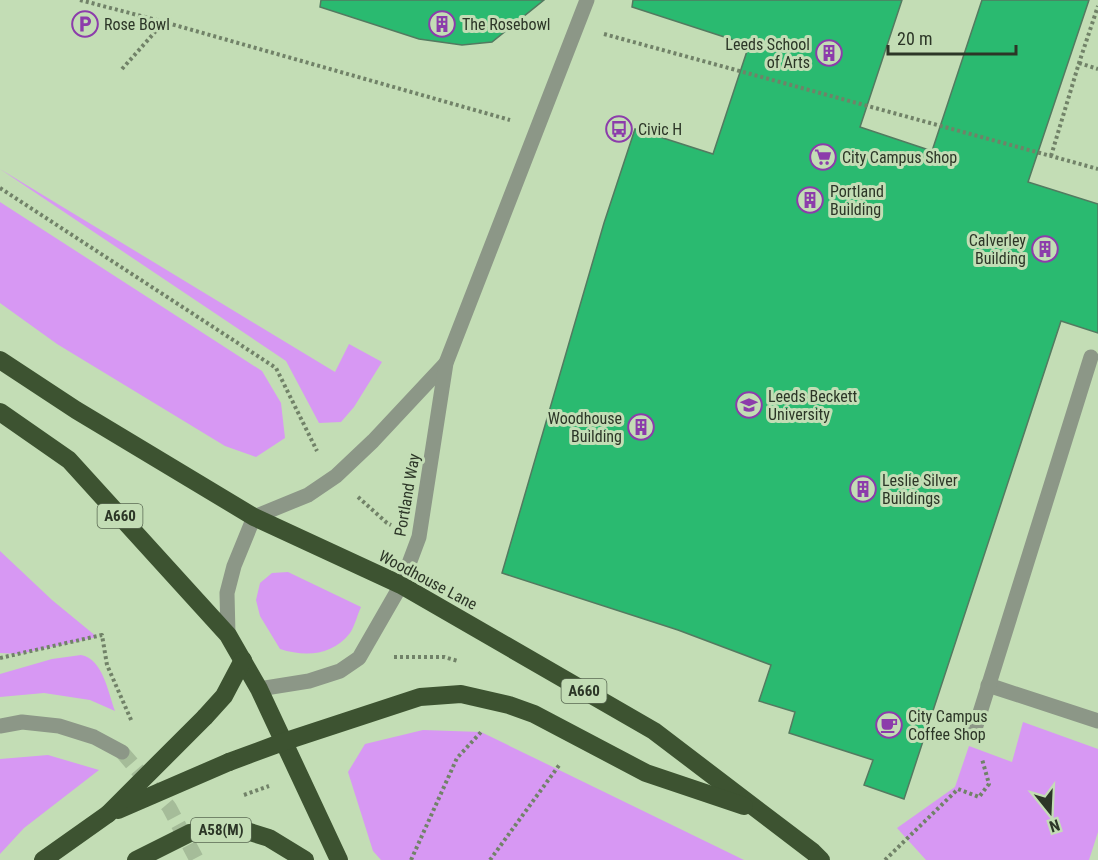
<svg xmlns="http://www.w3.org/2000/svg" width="1098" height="860" viewBox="0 0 1098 860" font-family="'Roboto Condensed',sans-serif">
  <rect width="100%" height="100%" fill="#c3ddb5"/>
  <g fill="#d798f3">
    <path d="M0,169l335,203 14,-28 33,18 -28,45 -13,15 -22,1 -33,-62z"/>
    <path d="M0,202l262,169 19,32 4,35 -29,19 -31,-11 -168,-102 -57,-41z"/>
    <path d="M0,551l52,49 45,37 -78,17 -19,-1z"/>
    <path d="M288,572l73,35c-4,8 -6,19 -11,26 -18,23 -45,24 -70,16l-20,-33 -4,-16 4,-17 12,-10z"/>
    <path d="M81,655c22,4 27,37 34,56l-25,-11 -46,-7 -44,4v-23l52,-15z"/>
    <path d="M1023,722l75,27v83l-9,28h-163l-29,-32 58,-41 14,-41 43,16z"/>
    <path d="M423,730l58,2 263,128h-363l-8,-9 -25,-79 17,-28z"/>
    <path d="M48,755l51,15 -75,58 -24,26v-95z"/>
  </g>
  <g fill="#2aba70" stroke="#537a60" stroke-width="1.5">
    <path d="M321,0h223l-52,42 -30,3 -43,-6 -99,-32z"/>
    <path d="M633,0h269l-42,127 72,24 50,-151h107l-61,182 70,22v129l-37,-12 -157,478 -40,-14 9,-25 -84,-27 6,-21 -36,-11 12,-36 -93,-35 -176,-57 102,-350 31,-94 78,25 36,-109 -117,-38z"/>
  </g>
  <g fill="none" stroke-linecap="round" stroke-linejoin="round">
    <path stroke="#a5bc99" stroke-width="15" stroke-dasharray="15 8" stroke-linecap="butt" d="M122,752l47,55 28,53"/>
    <g stroke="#718268" stroke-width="4" stroke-dasharray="3 3" stroke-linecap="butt">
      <path d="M80,0l84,22 346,98"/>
      <path d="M604,34l447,122 47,13"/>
      <path d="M1079,63l19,6"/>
      <path d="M122,69l42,-47"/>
      <path d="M1051,156l28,-93 19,-57"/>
      <path d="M0,188l276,180 41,83"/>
      <path d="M358,497l29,26 4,2"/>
      <path d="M394,657h50l14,4"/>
      <path d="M0,658l102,-23 5,30 25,57"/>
      <path d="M244,795l25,-9"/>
      <path d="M411,860l46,-102 25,-27"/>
      <path d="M490,860l70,-96"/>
      <path d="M885,860l73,-71 21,8 10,-13 -7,-25"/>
    </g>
    <g stroke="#8c9787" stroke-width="15">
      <path d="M228,635l-1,-42 7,-27 20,-49 54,-22 28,-19 37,-35 73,-78"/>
      <path d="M988,685l110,36"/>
      <path d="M259,689l50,-8 31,-10 19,-13 42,-73 18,-48 27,-174 141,-363"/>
      <path d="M0,726l22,-4 37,4 35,11 28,15"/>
      <path d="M974,732l117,-375"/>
    </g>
    <g stroke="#3d5331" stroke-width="18">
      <path d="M0,360l76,50 178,107 147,68 253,146 159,121 8,8"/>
      <path d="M0,412l69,48 159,175 31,54 80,171"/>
      <path d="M205,717l19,-21 19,-36"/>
      <path d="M229,762l54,-20 137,-45 41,-3 48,11 25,9 112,59 98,33"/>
      <path d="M43,860l65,-46"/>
    </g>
    <g stroke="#3d5331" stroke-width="18">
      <path d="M118,810l111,-48"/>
      <path d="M108,814l97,-97"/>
      <path d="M136,860l54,-27 47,-5 32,10 36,22"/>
    </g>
  </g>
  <defs>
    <g id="parking-ring" transform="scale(1.35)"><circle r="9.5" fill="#c3ddb5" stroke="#8c3cab" stroke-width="1.5"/><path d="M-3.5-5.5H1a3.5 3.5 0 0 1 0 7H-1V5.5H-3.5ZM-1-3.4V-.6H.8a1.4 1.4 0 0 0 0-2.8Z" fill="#8c3cab"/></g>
    <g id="building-ring" transform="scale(1.35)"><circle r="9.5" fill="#c3ddb5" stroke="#8c3cab" stroke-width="1.5"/><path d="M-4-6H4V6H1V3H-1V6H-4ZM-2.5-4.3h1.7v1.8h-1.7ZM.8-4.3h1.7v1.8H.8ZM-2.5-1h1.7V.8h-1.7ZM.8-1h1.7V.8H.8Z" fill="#8c3cab"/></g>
    <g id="bus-ring" transform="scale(1.35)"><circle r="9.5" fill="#c3ddb5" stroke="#8c3cab" stroke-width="1.5"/><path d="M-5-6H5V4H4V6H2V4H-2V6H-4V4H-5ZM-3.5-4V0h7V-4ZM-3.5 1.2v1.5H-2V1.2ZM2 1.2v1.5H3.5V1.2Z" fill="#8c3cab"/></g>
    <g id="supermarket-ring" transform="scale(1.35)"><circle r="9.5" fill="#c3ddb5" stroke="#8c3cab" stroke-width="1.5"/><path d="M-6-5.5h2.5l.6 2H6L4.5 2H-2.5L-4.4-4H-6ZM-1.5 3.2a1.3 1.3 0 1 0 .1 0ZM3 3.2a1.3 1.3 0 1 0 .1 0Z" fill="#8c3cab"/></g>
    <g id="university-ring" transform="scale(1.35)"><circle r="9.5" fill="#c3ddb5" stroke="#8c3cab" stroke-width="1.5"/><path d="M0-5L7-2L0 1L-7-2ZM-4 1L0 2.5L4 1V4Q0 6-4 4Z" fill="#8c3cab"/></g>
    <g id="cafe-ring" transform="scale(1.35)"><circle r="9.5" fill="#c3ddb5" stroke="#8c3cab" stroke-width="1.5"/><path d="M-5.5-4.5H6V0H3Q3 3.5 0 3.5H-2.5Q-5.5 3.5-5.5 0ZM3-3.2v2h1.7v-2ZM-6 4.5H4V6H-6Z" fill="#8c3cab"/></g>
  </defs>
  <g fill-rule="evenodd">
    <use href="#parking-ring" x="85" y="24"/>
    <use href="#building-ring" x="442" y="24"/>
    <use href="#building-ring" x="829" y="53"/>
    <use href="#bus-ring" x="619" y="129"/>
    <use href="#supermarket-ring" x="823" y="157"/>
    <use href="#building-ring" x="810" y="200"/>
    <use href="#building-ring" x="1045" y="249"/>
    <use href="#university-ring" x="749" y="405"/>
    <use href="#building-ring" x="641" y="427"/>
    <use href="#building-ring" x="863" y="489"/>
    <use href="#cafe-ring" x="889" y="725"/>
  </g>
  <g text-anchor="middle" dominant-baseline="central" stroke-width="6" stroke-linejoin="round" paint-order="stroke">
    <g fill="#c3ddb5" stroke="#596852" stroke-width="1.5">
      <rect x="97.5" y="504" width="45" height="24" rx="4.5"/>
      <rect x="561.5" y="679" width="45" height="24" rx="4.5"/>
      <rect x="191" y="818" width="60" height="24" rx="4.5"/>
    </g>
    <g font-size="15" font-weight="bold" fill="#2c3627">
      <text x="120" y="516">A660</text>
      <text x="584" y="691">A660</text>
      <text x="221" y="830">A58(M)</text>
    </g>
    <g font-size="16" fill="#2c3627" stroke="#c3ddb5" text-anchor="start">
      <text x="104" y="24">Rose Bowl</text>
      <text x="462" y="24">The Rosebowl</text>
      <text x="810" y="44" text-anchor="end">Leeds School<tspan x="810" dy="18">of Arts</tspan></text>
      <text x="638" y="129">Civic H</text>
      <text x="842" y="157">City Campus Shop</text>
      <text x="830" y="191">Portland<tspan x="830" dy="18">Building</tspan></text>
      <text x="1026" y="240" text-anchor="end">Calverley<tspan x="1026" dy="18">Building</tspan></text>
      <text x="768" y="396">Leeds Beckett<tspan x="768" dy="18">University</tspan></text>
      <text x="622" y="418" text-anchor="end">Woodhouse<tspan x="622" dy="18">Building</tspan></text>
      <text x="882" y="480">Leslie Silver<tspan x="882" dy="18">Buildings</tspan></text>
      <text x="908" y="716">City Campus<tspan x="908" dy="18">Coffee Shop</tspan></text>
    </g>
    <g font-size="16" fill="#2c3627" stroke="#c3ddb5">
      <text transform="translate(407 495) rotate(-80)">Portland Way</text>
      <text transform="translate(428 580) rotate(28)">Woodhouse Lane</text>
    </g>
  </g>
  <g transform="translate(1050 812) rotate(162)" stroke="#c3ddb5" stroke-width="4.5" paint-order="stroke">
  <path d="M0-4.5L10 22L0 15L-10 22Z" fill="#2c3627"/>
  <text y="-9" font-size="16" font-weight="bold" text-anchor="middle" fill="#2c3627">N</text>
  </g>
  <path d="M888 45v9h128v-9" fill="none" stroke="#2c3627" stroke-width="3"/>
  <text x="897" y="45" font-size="18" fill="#2c3627" stroke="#c3ddb5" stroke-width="4.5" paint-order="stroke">20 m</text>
</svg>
